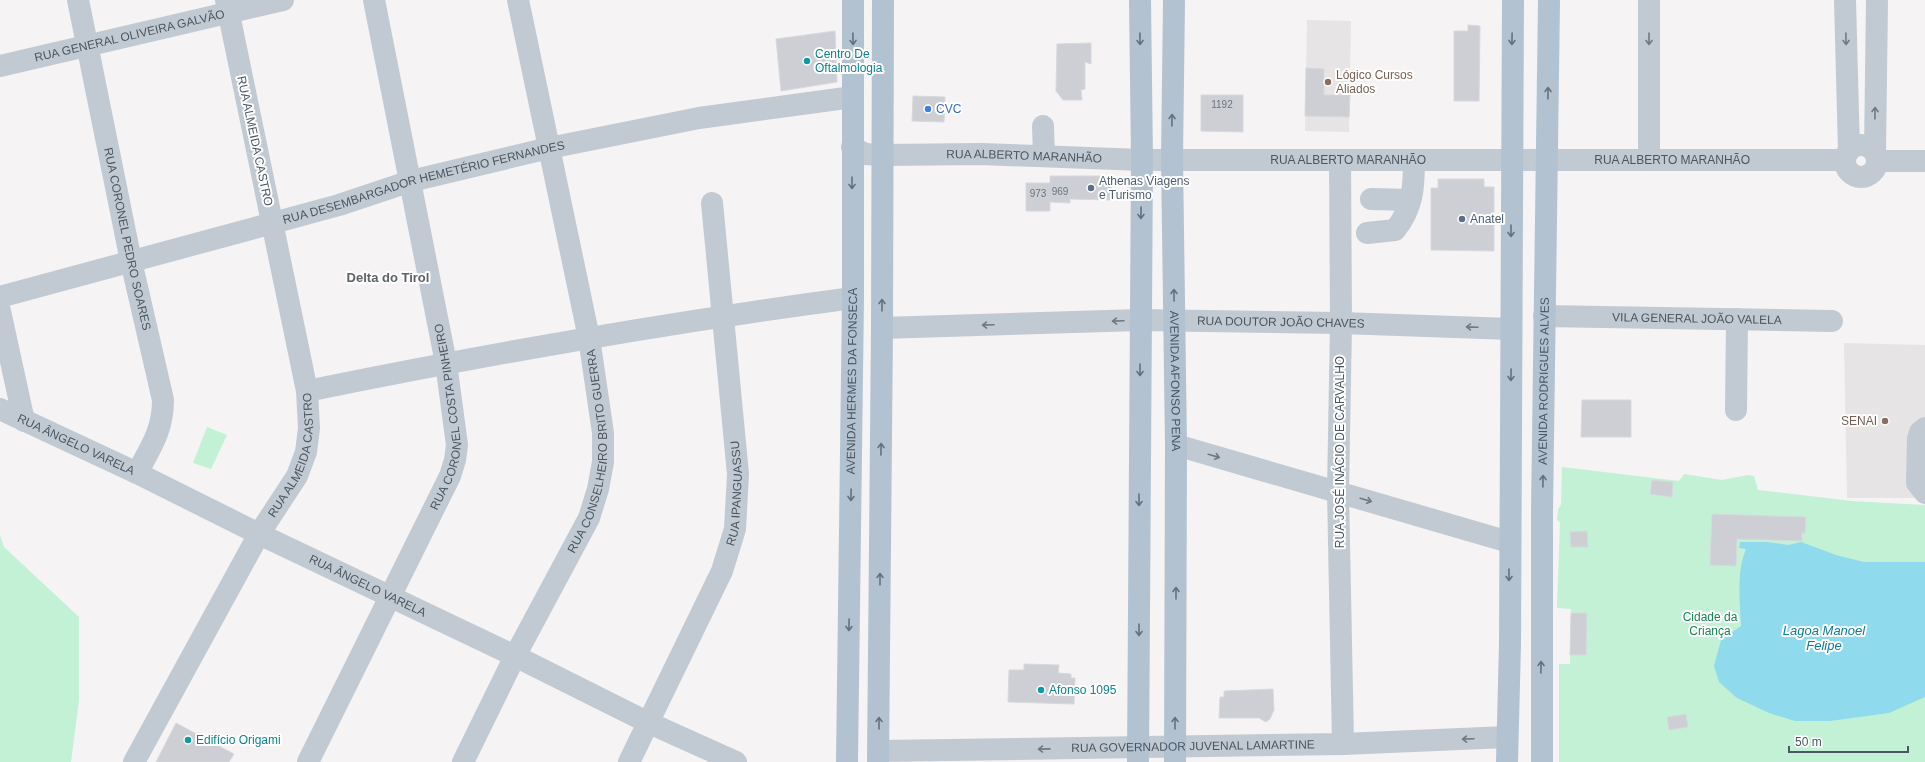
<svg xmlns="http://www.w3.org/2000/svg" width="1925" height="762" viewBox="0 0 1925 762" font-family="Arial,sans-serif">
  <rect width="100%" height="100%" fill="#f5f3f3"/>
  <g fill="#e6e4e5">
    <path d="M1307,20l44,1 -2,111 -44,-1z"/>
    <path d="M1844,343l81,2v153h-78z"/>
  </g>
  <g fill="#c3f1d5">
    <path d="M207,427l20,8 -16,34 -18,-6z"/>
    <path d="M1562,467l117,14 5,-7 38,6 26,-5 6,1 4,14 94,11 73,4v257h-366v-98h11l1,-55 -14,-1 3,-86 -3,-2 1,-11 3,-4z"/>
    <path d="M0,535l4,12 75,70v83l-8,62h-71z"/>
  </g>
  <path fill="#90daee" d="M1740,542h27l21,3 13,-3 35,13 28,7h61v135l-36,16 -59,8h-35l-26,-8 -32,-15 -18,-16 -5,-16 7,-26 20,-14c-1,-26 -5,-52 5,-77l-7,-1z"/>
  <g fill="#cdcfd5" stroke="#d7d9de">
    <path d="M1468,25l12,1 -1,75h-25v-70h14z"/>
    <path d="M835,31l2,51 -56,9 -5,-52z"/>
    <path d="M1091,43v21l-6,-2v27l-4,1 1,10h-19l-7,-9 1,-47z"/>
    <path d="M1306,68l18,1v26h26l-1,22 -44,-1z"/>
    <path d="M1201,95h42v37l-42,-1z"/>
    <path d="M913,96l32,1 -1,25 -32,-1z"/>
    <path d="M1050,176h62v24l-42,-1v4l-20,-1v9h-24v-28h24z"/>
    <path d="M1438,179h46v8h10v64l-63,-1v-62h7z"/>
    <path d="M1582,400h49v37h-50z"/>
    <path d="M1652,480l21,2 -1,15 -22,-3z"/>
    <path d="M1712,514l94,3 -1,16h-3v8l-65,-2 -1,27 -26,-1z"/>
    <path d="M1587,531l1,16h-17l-1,-15z"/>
    <path d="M1571,613h16l-1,42h-16z"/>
    <path d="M1024,664l35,1 -1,8 13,1v4h4l-1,26 -66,-2 1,-32h15z"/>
    <path d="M1273,689l1,21 -4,9 -4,3 -7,-4h-40l1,-21h4v-6z"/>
    <path d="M1686,714l2,13 -19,3 -2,-13z"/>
    <path d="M176,723l58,31 -5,8h-73z"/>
  </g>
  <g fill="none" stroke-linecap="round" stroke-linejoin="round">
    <g stroke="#c1cad2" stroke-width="22">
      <path id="s1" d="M78,0l53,261 32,139c0,30 -12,47 -26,73"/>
      <path d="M1845,0l4,151"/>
      <path id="s2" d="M0,66l283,-66"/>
      <path d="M1043,126l1,30"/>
      <circle cx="1861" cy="161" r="16"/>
      <path id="s3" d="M852,147l13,7 16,1 100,-1 161,6h703"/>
      <path d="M1875,152l2,-152"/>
      <path d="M1340,160l1,163 -3,168 5,253"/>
      <path d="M1649,160v-160"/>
      <path d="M1877,161h48"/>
      <path d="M1371,199l39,1"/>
      <path d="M1367,233l28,-3c18,-22 19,-43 19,-70"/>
      <path id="s4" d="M0,297l339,-92 72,-24 138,-33 150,-30 154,-21"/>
      <path d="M0,311l24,110"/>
      <path id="s5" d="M1544,316l288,5"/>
      <path id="s6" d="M882,328l258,-8 201,3 170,6"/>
      <path d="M307,391c182,-37 362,-69 546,-93"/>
      <path id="s7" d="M0,409l137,64 122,61 256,122 132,66 89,40"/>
      <path d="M1736,410l1,-91"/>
      <path d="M1925,428l-5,4 -2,7 -1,44 8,10"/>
      <path d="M1176,445l333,97"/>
      <path id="s8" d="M879,751l464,-7 164,-7"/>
      <path id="s9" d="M134,762l125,-228 38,-58 9,-24 3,-24 -2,-37 -81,-391"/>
      <path id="s10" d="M308,762l142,-286 5,-16 2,-15 -11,-82 -72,-363"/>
      <path id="s11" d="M463,762l52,-106 74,-138 9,-29 5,-27v-29l-14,-95 -71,-338"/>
      <path id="s12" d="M629,762l93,-191 13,-42 3,-55 -26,-271"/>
    </g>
    <g stroke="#b3c2d1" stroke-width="22">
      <path id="s13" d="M1174,0l-2,159 4,286 -1,317"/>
      <path id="s14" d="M847,762l6,-464v-298"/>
      <path d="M878,762l4,-434 1,-328"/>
      <path d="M1138,762l4,-602 -2,-160"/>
      <path d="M1507,762l3,-118 3,-644"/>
      <path id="s15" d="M1542,762v-250l7,-512"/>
    </g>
  </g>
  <defs><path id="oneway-shaft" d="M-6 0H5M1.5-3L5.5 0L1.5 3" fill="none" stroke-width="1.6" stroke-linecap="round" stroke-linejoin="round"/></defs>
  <g stroke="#64717d">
    <use href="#oneway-shaft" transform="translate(853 39) rotate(89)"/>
    <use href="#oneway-shaft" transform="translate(1140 39) rotate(89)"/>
    <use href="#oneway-shaft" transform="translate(1512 39) rotate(91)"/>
    <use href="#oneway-shaft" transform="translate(1548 93) rotate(-89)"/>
    <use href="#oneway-shaft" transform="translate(1172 120) rotate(-89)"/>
    <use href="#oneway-shaft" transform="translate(852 183) rotate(90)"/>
    <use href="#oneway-shaft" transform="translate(1141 213) rotate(91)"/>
    <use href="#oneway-shaft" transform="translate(1511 231) rotate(90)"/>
    <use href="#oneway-shaft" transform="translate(1174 295) rotate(-91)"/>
    <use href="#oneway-shaft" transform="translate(882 305) rotate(-90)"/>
    <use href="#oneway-shaft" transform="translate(1140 370) rotate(90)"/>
    <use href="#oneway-shaft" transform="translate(1511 375) rotate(91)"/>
    <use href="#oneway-shaft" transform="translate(881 449) rotate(-89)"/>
    <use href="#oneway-shaft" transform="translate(1543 481) rotate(-89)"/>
    <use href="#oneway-shaft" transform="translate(851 495) rotate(91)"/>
    <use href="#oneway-shaft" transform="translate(1139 500) rotate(90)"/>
    <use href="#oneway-shaft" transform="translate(1509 575) rotate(90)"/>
    <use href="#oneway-shaft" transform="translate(880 579) rotate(-90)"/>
    <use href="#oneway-shaft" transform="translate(1176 593) rotate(-90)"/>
    <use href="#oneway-shaft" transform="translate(849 625) rotate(91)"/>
    <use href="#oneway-shaft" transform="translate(1139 630) rotate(90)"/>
    <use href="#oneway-shaft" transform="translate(1541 667) rotate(-89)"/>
    <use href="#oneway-shaft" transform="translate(879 723) rotate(-90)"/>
    <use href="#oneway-shaft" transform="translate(1175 723) rotate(-90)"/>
  </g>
  <g stroke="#6e7983">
    <use href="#oneway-shaft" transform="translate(1649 39) rotate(90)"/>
    <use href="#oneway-shaft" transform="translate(1846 39) rotate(89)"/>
    <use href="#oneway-shaft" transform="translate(1875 113) rotate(-89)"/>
    <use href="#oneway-shaft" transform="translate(1118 321) rotate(178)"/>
    <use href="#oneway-shaft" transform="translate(988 325) rotate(178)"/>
    <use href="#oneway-shaft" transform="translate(1472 327) rotate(-178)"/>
    <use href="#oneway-shaft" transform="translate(1214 456) rotate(16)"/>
    <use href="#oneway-shaft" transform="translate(1366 500) rotate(16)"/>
    <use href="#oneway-shaft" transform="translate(1468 739) rotate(178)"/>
    <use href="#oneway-shaft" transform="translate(1044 749) rotate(179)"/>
  </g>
  <g fill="#0f9aa8" stroke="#fff" stroke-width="1.5">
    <circle cx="807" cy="61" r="4"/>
    <circle cx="1041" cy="690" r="4"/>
    <circle cx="188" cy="740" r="4"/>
  </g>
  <g fill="#8d6e63" stroke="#fff" stroke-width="1.5">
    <circle cx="1328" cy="82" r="4"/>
    <circle cx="1885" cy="421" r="4"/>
  </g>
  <circle fill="#3f7fe0" stroke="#fff" stroke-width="1.5" cx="928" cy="109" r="4"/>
  <g fill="#5c6f8a" stroke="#fff" stroke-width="1.5">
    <circle cx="1091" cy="188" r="4"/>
    <circle cx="1462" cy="219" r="4"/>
  </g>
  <g text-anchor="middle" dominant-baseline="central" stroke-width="4" stroke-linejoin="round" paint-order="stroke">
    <g font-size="10" fill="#6b747e">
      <text x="1222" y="104">1192</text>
      <text x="1060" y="191">969</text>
      <text x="1038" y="193">973</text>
    </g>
    <g font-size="12" fill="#4a5661" stroke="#fff">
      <text stroke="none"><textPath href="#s2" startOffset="133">RUA GENERAL OLIVEIRA GALVÃO</textPath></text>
      <text transform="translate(255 141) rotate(78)">RUA ALMEIDA CASTRO</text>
      <text stroke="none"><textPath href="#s3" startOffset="174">RUA ALBERTO MARANHÃO</textPath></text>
      <text stroke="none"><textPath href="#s3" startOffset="498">RUA ALBERTO MARANHÃO</textPath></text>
      <text stroke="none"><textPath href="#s3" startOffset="822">RUA ALBERTO MARANHÃO</textPath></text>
      <text stroke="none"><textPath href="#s4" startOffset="439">RUA DESEMBARGADOR HEMETÉRIO FERNANDES</textPath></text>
      <text stroke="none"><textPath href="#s1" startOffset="244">RUA CORONEL PEDRO SOARES</textPath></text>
      <text stroke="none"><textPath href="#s5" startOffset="153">VILA GENERAL JOÃO VALELA</textPath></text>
      <text stroke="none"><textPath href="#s6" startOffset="399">RUA DOUTOR JOÃO CHAVES</textPath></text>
      <text stroke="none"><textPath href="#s14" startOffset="381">AVENIDA HERMES DA FONSECA</textPath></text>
      <text stroke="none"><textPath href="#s13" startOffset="381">AVENIDA AFONSO PENA</textPath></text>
      <text stroke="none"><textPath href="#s15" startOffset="381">AVENIDA RODRIGUES ALVES</textPath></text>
      <text stroke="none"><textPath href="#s10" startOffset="378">RUA CORONEL COSTA PINHEIRO</textPath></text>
      <text stroke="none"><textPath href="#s7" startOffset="84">RUA ÂNGELO VARELA</textPath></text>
      <text stroke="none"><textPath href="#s11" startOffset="341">RUA CONSELHEIRO BRITO GUERRA</textPath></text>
      <text transform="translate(1340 452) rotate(-90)">RUA JOSÉ INÁCIO DE CARVALHO</text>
      <text stroke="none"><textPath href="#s9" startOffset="348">RUA ALMEIDA CASTRO</textPath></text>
      <text stroke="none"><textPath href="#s12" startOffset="292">RUA IPANGUASSU</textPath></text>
      <text stroke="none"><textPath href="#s7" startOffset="408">RUA ÂNGELO VARELA</textPath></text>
      <text stroke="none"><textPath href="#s8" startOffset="314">RUA GOVERNADOR JUVENAL LAMARTINE</textPath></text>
    </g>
    <g font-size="12" fill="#0d838f" stroke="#fff" text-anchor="start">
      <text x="815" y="54">Centro De<tspan x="815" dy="14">Oftalmologia</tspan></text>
      <text x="1049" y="690">Afonso 1095</text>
      <text x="196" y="740">Edifício Origami</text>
    </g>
    <g font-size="12" fill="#785e54" stroke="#fff" text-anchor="start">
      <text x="1336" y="75">Lógico Cursos<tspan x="1336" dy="14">Aliados</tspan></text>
      <text x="1877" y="421" text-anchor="end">SENAI</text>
    </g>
    <g font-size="12" fill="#366cbe" stroke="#fff" text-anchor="start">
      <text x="936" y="109">CVC</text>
    </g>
    <g font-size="12" fill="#4e5e75" stroke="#fff" text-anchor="start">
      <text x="1099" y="181">Athenas Viagens<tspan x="1099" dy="14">e Turismo</tspan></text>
      <text x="1470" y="219">Anatel</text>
    </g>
    <g font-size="12" fill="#17864f" stroke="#fff">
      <text x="1710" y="617">Cidade da<tspan x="1710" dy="14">Criança</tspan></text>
    </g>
    <g font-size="13" font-weight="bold" fill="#5f6368" stroke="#fff">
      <text x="388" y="277">Delta do Tirol</text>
    </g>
    <g font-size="13" font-style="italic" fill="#0c7c9b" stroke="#fff">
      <text x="1824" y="630">Lagoa Manoel<tspan x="1824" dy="15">Felipe</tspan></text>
    </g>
  </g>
  <path d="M1789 746v6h119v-6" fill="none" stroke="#4a5661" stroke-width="2"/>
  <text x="1795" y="746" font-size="12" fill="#4a5661" stroke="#ffffff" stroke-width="3" paint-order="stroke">50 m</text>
</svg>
